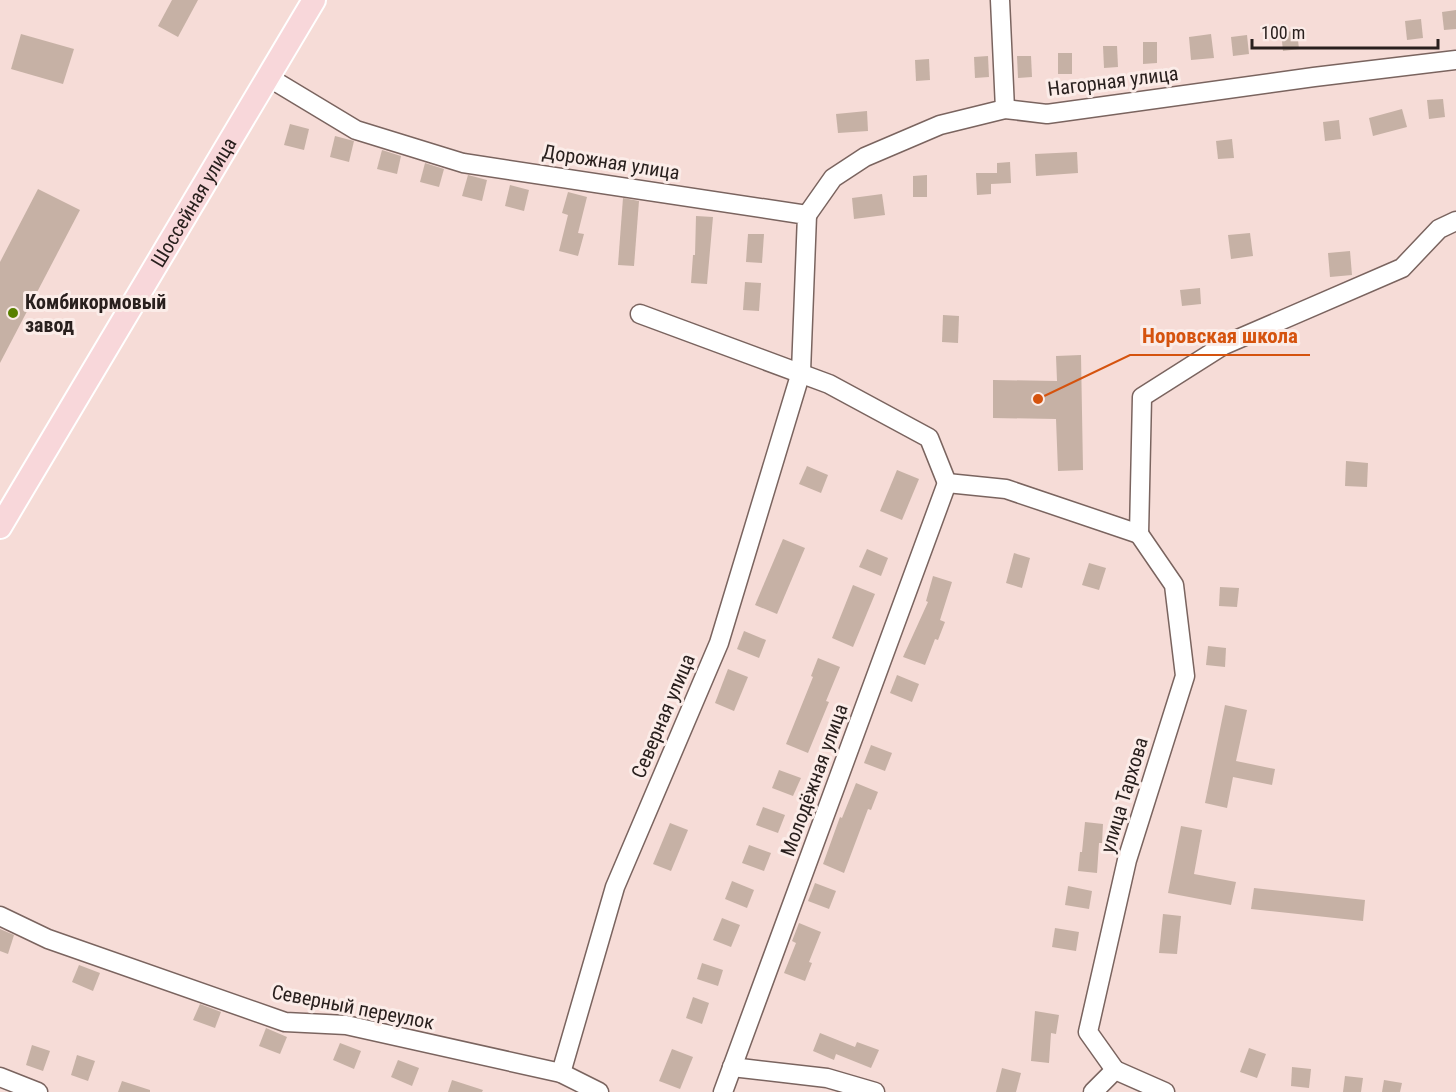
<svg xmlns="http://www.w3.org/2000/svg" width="1456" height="1092" viewBox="0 0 1456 1092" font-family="'Roboto Condensed',sans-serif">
  <rect width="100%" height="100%" fill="#f6dcd7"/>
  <g fill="#c6b1a5">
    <path d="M172,0h26l-20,37 -20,-11z"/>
    <path d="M1456,10v19l-12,1 -2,-18z"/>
    <path d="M1421,19l2,19 -16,2 -2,-19z"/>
    <path d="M1297,31l2,18 -16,2 -2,-19z"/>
    <path d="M21,34l53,15 -11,35 -52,-15z"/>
    <path d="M1211,34l3,24 -23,2 -2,-23z"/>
    <path d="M1247,35l2,19 -16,2 -2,-19z"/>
    <path d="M1143,42h14v21l-14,1z"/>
    <path d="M1103,46h14l1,21 -14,1z"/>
    <rect x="1058" y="53" width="14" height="21"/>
    <path d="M988,56l1,21 -14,1 -1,-21z"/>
    <path d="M1017,56h14l1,21 -14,1z"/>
    <path d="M929,59l1,21 -14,1 -1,-21z"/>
    <path d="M1443,99l2,18 -16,2 -2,-19z"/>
    <path d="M1402,109l5,18 -34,9 -4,-18z"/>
    <path d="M867,111l1,20 -30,2 -2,-19z"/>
    <path d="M1339,120l2,19 -16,2 -2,-19z"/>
    <path d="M290,124l19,5 -5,21 -20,-5z"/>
    <path d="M335,136l19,5 -5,21 -19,-5z"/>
    <path d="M1232,139l2,19 -16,1 -2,-18z"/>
    <path d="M382,150l19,6 -4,18 -20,-5z"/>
    <path d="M1077,152l1,21 -42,3 -1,-22z"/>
    <path d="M1010,162l1,21 -20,1v10l-14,1 -1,-22h21v-10z"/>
    <path d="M425,163l19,6 -5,18 -19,-5z"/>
    <path d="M468,175l19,5 -5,21 -20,-5z"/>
    <path d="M927,175v22h-14v-21z"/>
    <path d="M510,185l19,5 -5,21 -19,-5z"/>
    <path d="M38,189l42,21 -80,153v-101z"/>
    <path d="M568,192l19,5 -9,36 6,1 -6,22 -19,-5 9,-36 -6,-2z"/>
    <path d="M882,194l3,21 -31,4 -2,-21z"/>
    <path d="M623,198l16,3 -5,65 -16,-1z"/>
    <path d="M696,216l17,1 -6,67 -16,-1 2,-28h2z"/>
    <path d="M1250,233l3,23 -22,3 -3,-24z"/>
    <path d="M748,234h16l-2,29 -16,-1z"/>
    <path d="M1350,251l2,24 -22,2 -2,-24z"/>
    <path d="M745,282l16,1 -2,28 -16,-1z"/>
    <path d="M1200,288l1,16 -19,2 -2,-16z"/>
    <path d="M943,315l16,1 -1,27 -16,-1z"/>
    <path d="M1081,355l2,115 -25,1 -2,-52 -63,-1v-38l64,1 -1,-25z"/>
    <path d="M1346,461l22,2 -1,24 -22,-1z"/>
    <path d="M807,466l21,9 -7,18 -22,-9z"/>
    <path d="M897,470l22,9 -17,41 -22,-9z"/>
    <path d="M783,539l22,9 -28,66 -22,-9z"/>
    <path d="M867,549l21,9 -7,18 -22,-9z"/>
    <path d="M1014,553l16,5 -8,30 -16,-5z"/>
    <path d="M1089,563l17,5 -7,22 -17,-5z"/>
    <path d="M933,576l19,6 -12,38 5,2 -7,18 -3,-1 -10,26 -22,-8 25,-55 -2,-1z"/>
    <path d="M853,585l22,9 -22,53 -21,-9z"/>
    <path d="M1220,587l19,1 -2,19 -18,-1z"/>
    <path d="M744,631l22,9 -7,18 -22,-9z"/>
    <path d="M1208,646l18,2 -1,19 -19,-2z"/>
    <path d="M818,658l22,9 -14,34 3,1 -21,51 -22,-9 27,-67 -2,-1z"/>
    <path d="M728,669l20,8 -14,34 -19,-8z"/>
    <path d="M897,675l22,9 -7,18 -22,-9z"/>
    <path d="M1225,705l22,5 -11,51 39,8 -3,16 -39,-8 -6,31 -22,-5z"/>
    <path d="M871,745l21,8 -7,18 -21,-8z"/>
    <path d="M779,770l22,8 -8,18 -21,-8z"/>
    <path d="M856,783l22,9 -7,18 -3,-1 -24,64 -21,-9 17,-47 2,1z"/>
    <path d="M763,807l22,8 -7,18 -22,-8z"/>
    <path d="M1085,822l18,2 -1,19h-3l-2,30 -19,-2 2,-19h2z"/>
    <path d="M670,823l18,7 -17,41 -18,-7z"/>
    <path d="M1181,826l21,4 -8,44 42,8 -5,23 -63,-12z"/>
    <path d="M749,845l22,8 -7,18 -22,-8z"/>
    <path d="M732,881l22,9 -7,18 -22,-9z"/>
    <path d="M815,883l21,8 -7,18 -21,-8z"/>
    <path d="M1068,886l24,5 -3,18 -24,-4z"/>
    <path d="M1254,888l111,12 -2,21 -112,-12z"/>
    <path d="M1163,914l18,2 -4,38 -18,-1z"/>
    <path d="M722,918l18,7 -9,22 -18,-7z"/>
    <path d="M799,923l22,9 -12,30 3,1 -7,18 -21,-8 12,-30 -4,-2z"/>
    <path d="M1055,928l24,4 -3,19 -24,-4z"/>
    <path d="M0,929l14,6 -6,19 -8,-3z"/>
    <path d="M702,963l21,7 -5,16 -21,-7z"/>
    <path d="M79,965l21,8 -7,18 -21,-9z"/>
    <path d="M693,997l16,6 -7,21 -16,-6z"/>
    <path d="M200,1004l21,8 -6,16 -22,-8z"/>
    <path d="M1035,1011l24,4 -3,19 -5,-1 -2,30 -18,-2z"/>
    <path d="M266,1028l21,9 -7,17 -21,-8z"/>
    <path d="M820,1033l35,14 2,-5 22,8 -8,18 -35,-14 -2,6 -21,-9z"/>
    <path d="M340,1043l21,8 -7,18 -21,-9z"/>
    <path d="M32,1045l18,6 -7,20 -17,-6z"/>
    <path d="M1249,1048l17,6 -9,24 -17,-6z"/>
    <path d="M672,1049l21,8 -13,32 -21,-8z"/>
    <path d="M77,1055l18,6 -7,20 -17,-6z"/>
    <path d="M398,1060l21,8 -7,18 -21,-9z"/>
    <path d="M1292,1067l19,2 -2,19 -18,-2z"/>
    <path d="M1002,1068l19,5 -5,19h-20z"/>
    <path d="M1345,1076l18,2 -2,14h-18z"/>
    <path d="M452,1080l31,10 -1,2h-34z"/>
    <path d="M1384,1080l18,3 -2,9h-18z"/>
    <path d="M122,1081l28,9v2h-32z"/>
  </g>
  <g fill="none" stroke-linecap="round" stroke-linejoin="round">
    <g stroke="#7a645f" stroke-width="21">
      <g id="minor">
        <path d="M1000,0l5,109"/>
        <path d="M268,77l88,53 107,33 344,52 -6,157 -82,271 -104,244 -54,186"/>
        <path d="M807,215l26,-37 32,-21 75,-32 65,-16 42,5 267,-37 142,-17"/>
        <path d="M640,314l189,70 100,54 18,45"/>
        <path d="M947,483l59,6 133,45"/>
        <path d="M1139,534l3,-137 82,-52 178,-77 37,-39 17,-8"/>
        <path d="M0,916l48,23 237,83 61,3 215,48 38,19"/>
        <path d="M732,1067l95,11 48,14"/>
        <path d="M1115,1070l-27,-38 39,-172 58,-184 -11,-91 -35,-51"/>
        <path d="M0,1077l38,15"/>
        <path d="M723,1092l224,-609"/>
        <path d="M1093,1092l22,-22 50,22"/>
      </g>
    </g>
    <g stroke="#fff" stroke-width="26">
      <g id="major">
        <path id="s1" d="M0,527l314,-527"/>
      </g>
    </g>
    <use href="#minor" stroke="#fff" stroke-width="18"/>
    <use href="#major" stroke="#f8d7da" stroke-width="22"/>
  </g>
  <circle fill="#588000" stroke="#fbece8" stroke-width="2" cx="13" cy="313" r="6"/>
  <g text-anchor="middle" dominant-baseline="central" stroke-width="6" stroke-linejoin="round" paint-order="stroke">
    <g font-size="20" fill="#29201e" stroke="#fbece8">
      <text transform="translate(1113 81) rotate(-7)">Нагорная улица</text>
      <text transform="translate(611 162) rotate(9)">Дорожная улица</text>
      <text stroke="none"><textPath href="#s1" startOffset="378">Шоссейная улица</textPath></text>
      <text transform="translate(663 716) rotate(-67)">Северная улица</text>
      <text transform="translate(814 780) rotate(-70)">Молодёжная улица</text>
      <text transform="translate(1124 795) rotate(-73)">улица Тархова</text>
      <text transform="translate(353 1007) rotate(11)">Северный переулок</text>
    </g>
    <g font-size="20" font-weight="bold" fill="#29201e" stroke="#fbece8" text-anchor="start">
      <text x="25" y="302">Комбикормовый<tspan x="25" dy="23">завод</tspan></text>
    </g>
  </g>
  <path fill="none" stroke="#d5530e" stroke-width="2" d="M1038 399L1130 355H1310"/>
  <circle fill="#d5530e" stroke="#fbece8" stroke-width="2" cx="1038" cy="399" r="6"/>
  <g font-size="21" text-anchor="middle" font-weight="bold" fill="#d5530e" stroke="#fbece8" stroke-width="6" stroke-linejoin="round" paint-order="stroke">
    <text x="1220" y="343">Норовская школа</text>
  </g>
  <path d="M1252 39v9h186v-9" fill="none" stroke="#29201e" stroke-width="3"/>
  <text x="1261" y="39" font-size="18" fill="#29201e" stroke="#fbece8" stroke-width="4.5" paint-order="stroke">100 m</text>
</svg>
